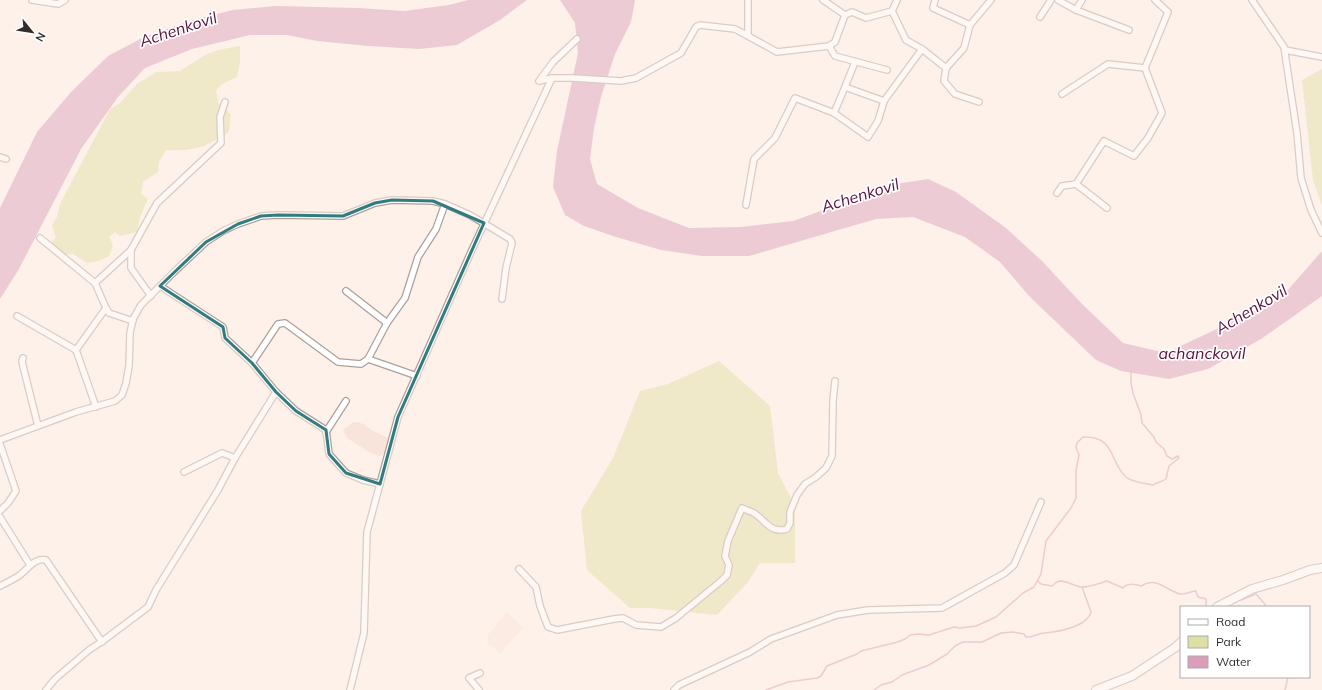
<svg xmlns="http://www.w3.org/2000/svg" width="1322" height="690" viewBox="0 0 1322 690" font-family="Mulish,sans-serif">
  <rect width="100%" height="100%" fill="#fdf1ea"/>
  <g fill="#f8e4da">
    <path d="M358,422l7,3 6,5 20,9 -6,15 -6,2 -10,-4 -22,-14 -4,-8 9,-7z"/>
    <path d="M507,612l16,16 -23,25 -13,-10 1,-8z"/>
  </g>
  <g fill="#dddfa5">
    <path d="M240,46v16l-3,15 -15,7 -6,6 2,13 13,11 -2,18c-24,16 -34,19 -63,18l-7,12 -1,10 -15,10 -2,12 7,5 -8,18 -3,15 -17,4 -5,-4 -6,5 4,8 -4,11 -10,5 -12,2 -14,-9 -18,1 -6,-11 7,-6 -4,-13 5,-8 3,-13 50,-95 10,-6 18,-20 19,-11 23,-1 25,-16 13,-5z"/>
    <path d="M1322,69v137l-9,-26 -11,-100z"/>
    <path d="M719,361l51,45 8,67 17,33v57h-35l-12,19 -31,33 -67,-7h-20l-43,-38 -6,-59 32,-53 27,-67 28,-7z"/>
  </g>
  <g fill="#da9dba">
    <path d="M468,0h59l-27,20 -43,25 -38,4 -51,-3 -51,-5 -30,-6h-37l-58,14 -47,19 -27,29 -37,52 -62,120 -19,30v-91l37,-76 34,-40 37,-36 36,-19 49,-17 40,-10 43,-4 82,2 46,3 45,-6z"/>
    <path d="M560,0h75l-4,22 -16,32 -14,43 -7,31 -4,31 7,25 41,24 51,20 52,-1 52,-6 103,-37 32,-5 28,13 50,36 36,33 40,43 41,39 43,10 114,-54 42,-48v45l-61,43 -53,30 -39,10 -48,-8 -25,-11 -66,-63 -30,-35 -35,-25 -52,-20 -37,2 -127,37h-47l-41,-6 -45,-13 -32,-11 -19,-11 -12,-28 4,-36 21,-98 -3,-30z"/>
  </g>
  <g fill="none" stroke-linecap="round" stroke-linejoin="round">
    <g stroke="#da9dba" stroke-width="1.5">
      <path d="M1131,372v11l2,10 8,22 1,8 12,14 2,5 8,7 3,7 5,3 6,-3"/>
      <path d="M1038,581l3,3 11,2c2,-1 3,-3 5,-4 7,-4 17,5 25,5 6,0 20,-4 25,-6l16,7c3,-5 13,-4 18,-2 16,-10 24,4 39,8 5,1 10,-3 16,-3l2,6 8,2v8"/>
      <path d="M1238,600h3l15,-6 8,9 2,4"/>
      <path d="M766,690l22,-8 29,-4 4,-2 6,-10 30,-12 4,-3 37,-9 7,-3 5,-4 8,-1 11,1 25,-8 6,1 16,-2 20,-9 27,-24 11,-6 7,-13 5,-33 25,-33 5,-10v-28l3,-15 -3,-8 1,-4 6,-6c33,-1 26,25 43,40 4,4 21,7 27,8 4,-3 9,-3 13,-6l3,-13 10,-8 -1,-2"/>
      <path d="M874,690l7,-5 11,-3 10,-7 27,-10 18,-11 8,-8 8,-4h19l19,-9 12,-1 11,2 2,3c7,1 12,-4 18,-4 13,-1 43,-6 47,-21l-9,-25"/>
      <path d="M1285,690l3,-13"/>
    </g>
    <g stroke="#aca19b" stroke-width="8">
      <g id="minor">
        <path d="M32,0l26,4 7,-4"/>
        <path d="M823,0l22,15 7,-3 14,6 26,-7 5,-11"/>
        <path d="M935,0l-2,8 37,17"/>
        <path d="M1058,0l18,10"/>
        <path d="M1082,0l-6,10 53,20"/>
        <path d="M1252,0l32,47 13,86 4,45 10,32 11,23"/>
        <path d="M1040,17l11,-17"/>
        <path d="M748,36l29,16 52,-6 6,-4 10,-27"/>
        <path d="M577,39l-24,23 -14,19 13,-3h21l48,3 15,-3 45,-25 15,-26 4,-2 35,4 13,7v-36"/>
        <path d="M829,46l6,10 52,14"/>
        <path d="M922,49l24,19 -2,13 11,13 24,8"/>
        <path d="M1285,50l37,7"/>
        <path d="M855,62l-10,25 39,14 38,-52 -16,-9 -14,-29"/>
        <path d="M946,68l18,-20 6,-23 21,-25"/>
        <path d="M845,87l-11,26 34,24 10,-16 6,-20"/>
        <path d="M1062,94l46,-30 37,4 23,-56 -13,-12"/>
        <path d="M0,157l6,2"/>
        <path d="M1076,184l31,24"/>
        <path d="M1057,193l5,-7 14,-2 28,-43 30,15 14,-18 14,-25 -17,-45"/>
        <path d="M746,205l8,-46 21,-21 20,-40 39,15"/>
        <path d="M40,238l55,45 11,25"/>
        <path d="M131,250l26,-47 64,-60 -1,-26 5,-15"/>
        <path d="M95,283l36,-33v18l20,28"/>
        <path d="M160,286l63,41 2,11 27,25 26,-39 7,-1 53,39 23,2 7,-5 19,-36"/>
        <path d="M346,291l41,32 18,-25 13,-41 18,-28 9,-25"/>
        <path d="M17,316l59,34"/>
        <path d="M23,358l-1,4 16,64"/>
        <path d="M368,359l49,17"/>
        <path d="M252,363l24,29 20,19 30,19 3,24 17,19 17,7 17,4"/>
        <path d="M96,407l-20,-57 30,-42 3,5 24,8"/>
        <path d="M326,432l20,-31"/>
        <path d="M0,440l76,-28 39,-11 7,-6 4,-12 3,-17 1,-33 3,-14 8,-14 33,-33 32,-30 17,-11 15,-7 23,-8 17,-1 65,1 32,-13 17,-3 41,1 12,3 25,11 40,24 2,4 -6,25 -4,31"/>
        <path d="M0,444l16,47 -8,12 -8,8"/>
        <path d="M184,472l38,-19 13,5 41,-66"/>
        <path d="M0,517l30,48"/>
        <path d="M519,569l17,18 4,19 8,21 9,3 57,-11 9,-1 13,7 25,2 15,-9 45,-37 6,-6 2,-10 -4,-9 3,-15 14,-33c4,2 8,3 12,5 12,8 17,21 33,16l3,-6v-11l7,-17 8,-11 11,-7 10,-9 6,-12 1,-55 2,-20"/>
        <path d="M0,586c6,-3 12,-6 17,-9 10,-6 17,-20 29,-17l56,82"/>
        <path d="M46,690l9,-11 34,-29 15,-10 44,-33 8,-17 62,-100 17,-32"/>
        <path d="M350,690l14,-57 3,-101 31,-115 73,-165 81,-174"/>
        <path d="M479,690l-10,-12 11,-5"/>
        <path d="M674,690l5,-5 71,-33 21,-13 66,-24 31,-5 74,-2 63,-35 9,-8 27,-63"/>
      </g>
    </g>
    <g stroke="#aca19b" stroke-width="10">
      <g id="secondary">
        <path d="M1217,607l35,-18 31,-9 27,-10 12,-2"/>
        <path d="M1096,690l36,-14 44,-29 5,-5"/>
      </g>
    </g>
    <use href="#minor" stroke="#fff" stroke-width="5.5"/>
    <use href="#secondary" stroke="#fff" stroke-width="8"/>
  </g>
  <path d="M0 0H1322V690H0ZM392,200l41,1 51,22 -86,194 -18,67 -34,-11 -17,-19 -3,-24 -30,-19 -20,-19 -24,-29 -27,-25 -2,-11 -63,-41 46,-44 32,-18 23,-8 17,-1 65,1 32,-13z" fill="#fdf1ea" fill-opacity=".55" fill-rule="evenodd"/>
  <path fill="none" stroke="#327b7f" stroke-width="3" stroke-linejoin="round" d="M392,200l41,1 51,22 -86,194 -18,67 -34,-11 -17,-19 -3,-24 -30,-19 -20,-19 -24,-29 -27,-25 -2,-11 -63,-41 46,-44 32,-18 23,-8 17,-1 65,1 32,-13z"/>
  <g text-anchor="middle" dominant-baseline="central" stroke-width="3.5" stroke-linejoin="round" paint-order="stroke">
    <g font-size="16" font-style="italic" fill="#57103b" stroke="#fff">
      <text transform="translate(178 29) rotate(-18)">Achenkovil</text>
      <text transform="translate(860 195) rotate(-17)">Achenkovil</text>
      <text transform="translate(1251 309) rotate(-31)">Achenkovil</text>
      <text x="1202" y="353">achanckovil</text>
    </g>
  </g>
  <rect x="1180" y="606" width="130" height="72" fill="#ffffff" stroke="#adabaa"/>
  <rect x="1188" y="619" width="20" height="6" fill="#ffffff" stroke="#adabaa"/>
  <text x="1216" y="626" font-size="12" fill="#312d2a">Road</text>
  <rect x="1188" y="636" width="20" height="12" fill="#dddfa5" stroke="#adabaa"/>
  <text x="1216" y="646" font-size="12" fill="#312d2a">Park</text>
  <rect x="1188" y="656" width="20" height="12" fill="#da9dba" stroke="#adabaa"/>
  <text x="1216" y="666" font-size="12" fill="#312d2a">Water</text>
  <g transform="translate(32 32) rotate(120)" stroke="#ffffff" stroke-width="3" paint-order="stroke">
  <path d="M0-3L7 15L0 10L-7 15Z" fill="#312d2a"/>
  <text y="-6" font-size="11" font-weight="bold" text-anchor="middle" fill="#312d2a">N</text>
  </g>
</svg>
